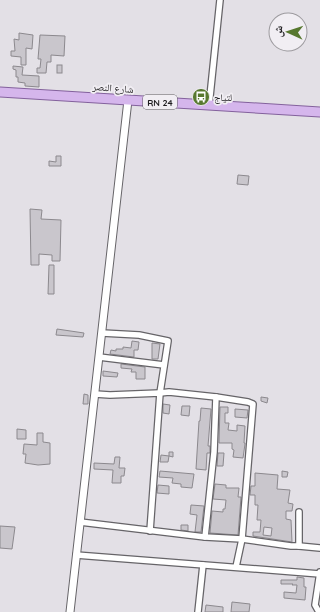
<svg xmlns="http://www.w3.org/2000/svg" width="320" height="612" viewBox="0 0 320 612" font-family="Quicksand,'Noto Naskh Arabic',sans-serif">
  <rect width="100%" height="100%" fill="#e3e0e6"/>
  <g fill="#c9c6cc" stroke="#8c898e" fill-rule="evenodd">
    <path d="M19,33l14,2 -1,14 -6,-1v17h-5v-8l-10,-1v-5h4l-1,-12 5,1z"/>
    <path d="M40,35l25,1 -1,20 -13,-1v7h-4l-1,11h-9v-5h3l1,-9h-3z"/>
    <rect x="57" y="65" width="5" height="8"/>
    <path d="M13,66l10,1 -1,8 17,1v11l-14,-1v-3l-7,-1v-5h-2v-7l-3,-1z"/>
    <path d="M56,156h5v10h-12v-5l7,1z"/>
    <path d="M238,175l11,1 -1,9 -11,-1z"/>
    <path d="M30,209l12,1 -1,9 20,1 -1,41h-8v-6l-13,-1v11h-8z"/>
    <path d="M49,265h5v29h-6z"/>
    <path d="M57,329l27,4 -1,4 -27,-2z"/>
    <path d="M132,341l7,1 -1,8h-4v7l-24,-3 1,-4 5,1v-2h7v-2l8,1z"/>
    <path d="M152,343l8,1 -2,15h-6z"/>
    <path d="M121,364l24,3v12h-9v-7h-5l1,-3 -11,-1z"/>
    <path d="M103,371l15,2 -1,4 -14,-1z"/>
    <path d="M84,394l4,1v9h-5z"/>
    <path d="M261,397l7,1 -1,5 -6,-2z"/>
    <path d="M163,404l7,1 -1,9 -6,-1z"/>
    <path d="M182,406h8l-1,10 -8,-1z"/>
    <path d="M220,407h8v6h-3v10h4l-1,7 9,1v-6l8,1 -1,17h1v1l-2,14 -10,-1 1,-7 -2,-1v-6h-13z"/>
    <path d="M201,408l10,1 -3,37h2v7h-3l-1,17 -10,-1 3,-48h1z"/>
    <path d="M235,409l13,1 -1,8 -12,-1z"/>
    <path d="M17,429l9,1v9h-9z"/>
    <path d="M37,433h6v9l7,1v21l-12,1 -13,-2 1,-9h-3l1,-10 13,1z"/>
    <path d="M169,452h4v5l-4,-1 -1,6h-8l1,-7 8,1z"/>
    <path d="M218,453h6l-1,13h-6z"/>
    <path d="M115,457h5l-1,11h6l-1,8h-3v7h-9l1,-13 -19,-1v-6l20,1z"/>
    <path d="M160,471l34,3 -2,14 -11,-1v-3l-9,-1 1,-5 -14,-1z"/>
    <path d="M282,471l6,1 -1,5h-5z"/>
    <path d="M255,473l23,2 -1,14 13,1 -2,13 5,1 -1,7h-6v8l5,1 1,22 -39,-6v-4h7l1,-12h-4l1,-15h-3v-10h-5l1,-9h4zM264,527l8,1 -1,8 -8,-1z"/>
    <path d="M215,484l11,1v3h13l-1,9h3l-3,38 -28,-2 2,-22 11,1v-3h2l1,-9 -13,-1z"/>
    <path d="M158,485l11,1v8l-12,-1z"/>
    <path d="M191,505l13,1 -3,26h-6l2,-17 -7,-1z"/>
    <path d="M181,525h7v6l-7,-1z"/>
    <path d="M0,526l15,1 -3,22 -12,-1z"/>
    <path d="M297,577l7,1v9h2l-1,13 -21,-2v-6l12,1 1,-8h-5l1,-1h-12v-4h16z"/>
    <path d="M232,602l18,2 -1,8h-18z"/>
    <path d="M206,605l17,2v5h-18z"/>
  </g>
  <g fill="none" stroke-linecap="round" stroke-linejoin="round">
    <g stroke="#666468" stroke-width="8">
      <g id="minor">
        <path d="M209,106l11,-106"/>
        <path d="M102,333l37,2 29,6 -8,52 9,-1 47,5"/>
        <path d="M99,357l65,8"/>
        <path d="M95,394l15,1 50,-2 -10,138"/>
        <path d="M80,522l125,15 37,2 49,7h8l21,2"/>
        <path d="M205,537l9,-85 2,-55 32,5 5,2 -11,135 -6,28"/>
        <path d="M299,546v-34"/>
        <path d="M76,555l244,19"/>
        <path d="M198,612l5,-47"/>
        <path d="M319,612l-4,-7 5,-33"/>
      </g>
    </g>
    <g stroke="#666468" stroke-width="9">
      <path id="tertiary" d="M70,612l58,-512"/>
    </g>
    <g stroke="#83619c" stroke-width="11">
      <path id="primary" d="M0,92l320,20"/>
    </g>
    <use href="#minor" stroke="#fff" stroke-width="5.5"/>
    <use href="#tertiary" stroke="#fff" stroke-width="7"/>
    <use href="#primary" stroke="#d5b6ec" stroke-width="9"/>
  </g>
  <defs>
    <g id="bus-disc" transform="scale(0.9)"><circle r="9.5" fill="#57782f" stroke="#f1eef3"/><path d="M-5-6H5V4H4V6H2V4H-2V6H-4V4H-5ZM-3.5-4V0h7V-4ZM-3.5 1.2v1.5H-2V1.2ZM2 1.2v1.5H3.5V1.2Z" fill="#fff"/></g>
  </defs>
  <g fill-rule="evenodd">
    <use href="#bus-disc" x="201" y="97"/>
  </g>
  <g text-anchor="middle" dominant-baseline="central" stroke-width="3.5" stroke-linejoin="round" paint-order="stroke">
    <rect fill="#f1eef3" stroke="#5e5c5f" stroke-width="1" x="143" y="95" width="34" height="14" rx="3"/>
    <g font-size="9" font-weight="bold" fill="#1f1e20">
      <text x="160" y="102">RN 24</text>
    </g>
    <g font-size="10" fill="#1f1e20" stroke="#f1eef3">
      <text transform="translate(113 88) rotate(4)">شارع النصر</text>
    </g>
    <g font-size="10" fill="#1f1e20" stroke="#f1eef3" text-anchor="start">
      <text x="214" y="97">لتياج</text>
    </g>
  </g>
  <g transform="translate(288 32) rotate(273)"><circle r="19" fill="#f1eef3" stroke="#9d9b9f"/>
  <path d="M0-3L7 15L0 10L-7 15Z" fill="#57782f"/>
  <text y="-6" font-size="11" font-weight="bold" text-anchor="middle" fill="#1f1e20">ش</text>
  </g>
</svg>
